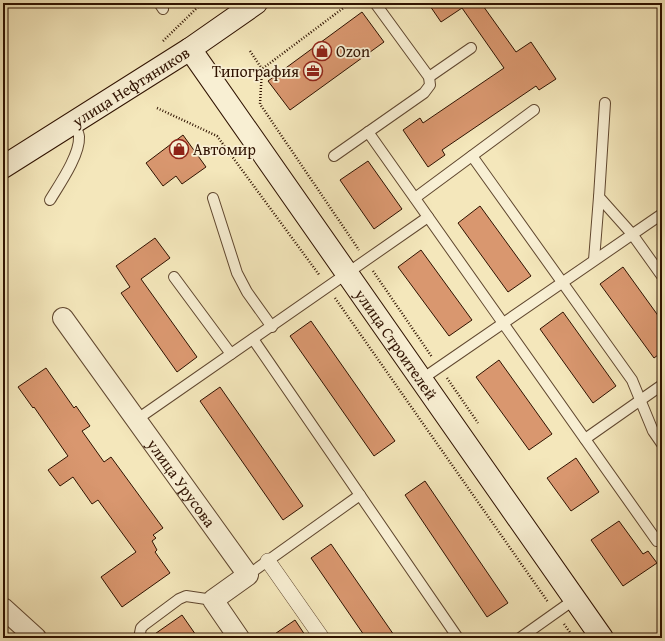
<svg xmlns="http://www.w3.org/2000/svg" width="665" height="641" viewBox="0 0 665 641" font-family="'Gentium Book Plus',serif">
  <rect width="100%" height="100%" fill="#f4e7bb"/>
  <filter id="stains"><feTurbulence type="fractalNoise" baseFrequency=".005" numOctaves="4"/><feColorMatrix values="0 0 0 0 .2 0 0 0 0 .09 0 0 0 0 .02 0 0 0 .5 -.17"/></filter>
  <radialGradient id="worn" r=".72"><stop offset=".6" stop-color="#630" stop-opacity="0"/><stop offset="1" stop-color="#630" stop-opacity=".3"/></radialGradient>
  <g fill="#d9976f" stroke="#2f1200">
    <path d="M428,3h53l35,49 15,-10 25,37 -17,11 -3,-4 -94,64 3,5 -17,12 -25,-37 17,-12 3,5 81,-55 -42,-60 -21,14z"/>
    <path d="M362,12l22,30 -94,68 -22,-29z"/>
    <path d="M183,135l23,32 -24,17 -6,-8 -13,10 -17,-23z"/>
    <path d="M368,161l34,48 -28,20 -34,-49z"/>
    <path d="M480,206l51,70 -23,16 -50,-69z"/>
    <path d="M155,238l15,20 -29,21 56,78 -20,15 -56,-79 9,-6 -14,-21z"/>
    <path d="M421,250l51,70 -23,16 -51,-69z"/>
    <path d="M623,267l39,54v31l-8,6 -54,-74z"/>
    <path d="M563,312l53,74 -23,17 -53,-74z"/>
    <path d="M311,321l84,120 -21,15 -84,-120z"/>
    <path d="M499,360l53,74 -23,16 -53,-73z"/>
    <path d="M46,368l28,40 2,-2 14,20 -8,5 22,31 7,-5 52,71 -10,7 3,3 -4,3 5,9 -2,2 15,21 -48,34 -21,-30 35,-25 -38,-52 -6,4 -19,-27 -13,9 -12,-16 20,-14 -34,-49 -1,1 -15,-21z"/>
    <path d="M220,387l83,119 -20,14 -83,-119z"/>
    <path d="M576,458l23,34 -28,19 -24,-33z"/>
    <path d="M425,481l83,122 -21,14 -82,-122z"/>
    <path d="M619,521l24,33 5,-3 9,12 -34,23 -32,-46z"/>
    <path d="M331,544l65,94h-30l-55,-80z"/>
    <path d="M182,615l16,23h-49z"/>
    <path d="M295,620l12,18h-38z"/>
  </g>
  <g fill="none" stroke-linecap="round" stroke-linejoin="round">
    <g stroke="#60472f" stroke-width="12">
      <g id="service">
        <path d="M159,3l4,6"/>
        <path d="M429,77l42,-29"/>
        <path d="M605,103l-6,94 33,37 30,42"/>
        <path d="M368,132l289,409 5,-2"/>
        <path d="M334,156l90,-63 6,-8 -1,-8 -54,-74"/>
        <path d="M472,156l160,224 21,51 9,13"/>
        <path d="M213,198l24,75 10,19 25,35"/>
        <path d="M415,198l119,-88"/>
        <path d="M50,200c9,-15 30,-45 29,-63 0,-4 -4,-10 -5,-15"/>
        <path d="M594,260l5,-63"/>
        <path d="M174,277l57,77"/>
        <path d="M253,339l205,299"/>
        <path d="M422,379l240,-165"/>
        <path d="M136,420l292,-203"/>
        <path d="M585,439l77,-54"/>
        <path d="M248,575l112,-80"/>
        <path d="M139,638l2,-10 3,-3 35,-26 7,-3 27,4"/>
        <path d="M520,638l55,-39"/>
      </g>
    </g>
    <g stroke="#60472f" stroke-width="16">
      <path id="pedestrian" d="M268,561l54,77"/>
    </g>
    <g stroke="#60472f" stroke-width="22">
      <g id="minor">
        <path id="s1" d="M63,318l185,257 -35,25 26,38"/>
        <path d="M3,608l33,30"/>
      </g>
    </g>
    <g stroke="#2f1200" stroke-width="24">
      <g id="secondary">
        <path id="s2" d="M190,49l412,589"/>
        <path id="s3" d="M3,167l187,-118 66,-46"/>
      </g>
    </g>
    <g stroke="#2f1200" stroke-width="2.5" stroke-dasharray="1 2" stroke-linecap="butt">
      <path d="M350,3l-88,66 -2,35 99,146"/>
      <path d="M163,41l39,-38"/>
      <path d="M250,51l12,18"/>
      <path d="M157,108l60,28 103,140"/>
      <path d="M373,271l59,86"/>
      <path d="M335,298l213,304"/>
      <path d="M447,378l31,45"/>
      <path d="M564,624l10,14"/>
      <path d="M621,634l4,4"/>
    </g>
    <use href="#service" stroke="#f8efd3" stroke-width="10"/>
    <use href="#pedestrian" stroke="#f8efd3" stroke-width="15"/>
    <use href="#minor" stroke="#f8efd3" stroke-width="20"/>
    <use href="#secondary" stroke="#f8efd3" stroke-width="22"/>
  </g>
  <defs>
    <g id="shop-ring" transform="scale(1)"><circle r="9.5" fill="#f8efd3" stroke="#8f2418" stroke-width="1.5"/><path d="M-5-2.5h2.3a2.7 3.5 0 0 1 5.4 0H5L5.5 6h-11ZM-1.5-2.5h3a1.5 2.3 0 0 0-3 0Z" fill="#8f2418"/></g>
    <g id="office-ring" transform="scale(1)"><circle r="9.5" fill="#f8efd3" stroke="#8f2418" stroke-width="1.5"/><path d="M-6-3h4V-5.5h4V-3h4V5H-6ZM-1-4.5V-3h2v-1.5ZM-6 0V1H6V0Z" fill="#8f2418"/></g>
  </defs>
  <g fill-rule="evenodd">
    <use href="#shop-ring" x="322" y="51"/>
    <use href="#office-ring" x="313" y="71"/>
    <use href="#shop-ring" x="179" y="149"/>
  </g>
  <g text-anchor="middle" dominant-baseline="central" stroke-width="3.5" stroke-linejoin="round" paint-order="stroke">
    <g font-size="16" fill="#2f1200" stroke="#f8efd3" text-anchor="start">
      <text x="336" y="51">Ozon</text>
      <text x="299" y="71" text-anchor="end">Типография</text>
      <text x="193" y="149">Автомир</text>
    </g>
    <g font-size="16" fill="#2f1200" stroke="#f8efd3">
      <text stroke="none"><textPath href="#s3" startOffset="151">улица Нефтяников</textPath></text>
      <text stroke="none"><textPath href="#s2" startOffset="360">улица Строителей</textPath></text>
      <text stroke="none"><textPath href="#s1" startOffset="203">улица Урусова</textPath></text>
    </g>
  </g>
  <rect width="665" height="641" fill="none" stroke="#f4e7bb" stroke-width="16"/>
  <rect x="4" y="4" width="657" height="633" fill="none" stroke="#2f1200" stroke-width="2"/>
  <rect x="8" y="8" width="649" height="625" fill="none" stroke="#2f1200"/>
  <rect width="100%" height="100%" filter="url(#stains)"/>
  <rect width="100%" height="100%" fill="url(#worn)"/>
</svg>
